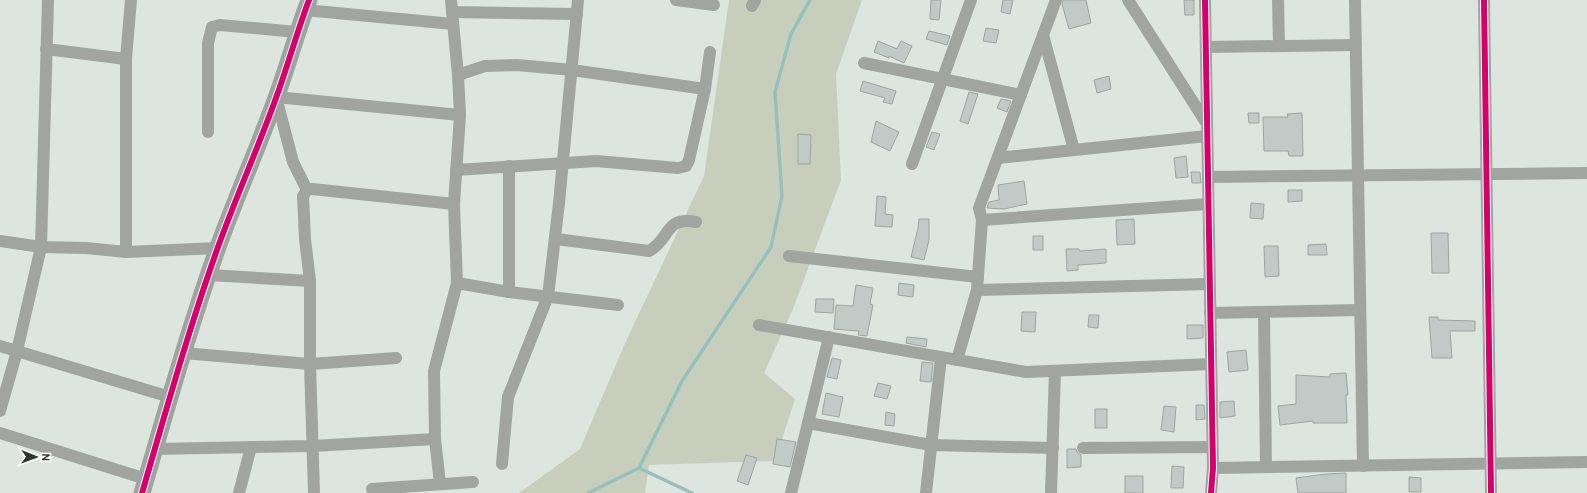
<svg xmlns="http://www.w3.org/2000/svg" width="1587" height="493" viewBox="0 0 1587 493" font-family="Overpass,sans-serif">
  <rect width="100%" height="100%" fill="#dce6df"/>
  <path fill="#c7cfbc" d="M729,0h133l-26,74 5,106 -48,129 -29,64 31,26 -20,62 -126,4 -4,28h-126l61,-44 46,-108 78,-165z"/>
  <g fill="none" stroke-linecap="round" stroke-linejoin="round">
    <g stroke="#95c0be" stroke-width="3.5">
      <path d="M639,468l53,25"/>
      <path d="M588,493l51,-25 43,-87 89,-134 11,-51 -7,-104 16,-58 19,-34"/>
    </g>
  </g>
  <g fill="#c1cac6" stroke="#9ca5a0">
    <path d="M931,0h10l-2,20 -9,-1z"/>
    <path d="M1003,0h10l-3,14 -9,-2z"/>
    <path d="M1063,0h23l5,23 -22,6 -7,-25z"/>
    <path d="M1184,0h10v15h-9z"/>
    <path d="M986,28l13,2 -3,13 -13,-2z"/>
    <path d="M929,31l21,5 -3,9 -21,-6z"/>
    <path d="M878,41l19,8 4,-8 11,5 -8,17 -15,-7v2l-15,-6z"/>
    <path d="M1109,76l2,13 -14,4 -3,-13z"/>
    <path d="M863,81l33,10 -4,13 -9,-2 2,-4 -25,-7z"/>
    <path d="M969,92l9,2 -10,30 -8,-3z"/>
    <path d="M1001,99l10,2 -4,11 -10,-4z"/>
    <path d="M1248,113h11v10h-10z"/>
    <path d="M1302,113l1,43h-14l-1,-5h-24l-1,-34h25l-1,-3z"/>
    <path d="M876,121l23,11 -9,19 -19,-9z"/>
    <path d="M932,132l8,2 -6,16 -8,-3z"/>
    <path d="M798,134l13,1 -1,29h-12z"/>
    <path d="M1186,156l2,21 -12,1 -2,-20z"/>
    <path d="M1191,172h9l1,11h-9z"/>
    <path d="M1024,181l3,23 -23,5 -17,-1 2,-6 10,-2 -1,-15z"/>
    <path d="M1288,190h14v11l-14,1z"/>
    <path d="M877,196l9,1 -1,17 8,1 -1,12 -17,-1z"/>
    <path d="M1251,203l13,1 -1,15 -13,-1z"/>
    <path d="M919,219h10v21l-5,20 -13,-3 7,-29z"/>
    <path d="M1134,219l1,25 -18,1 -1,-25z"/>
    <path d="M1431,233h17l1,40h-17z"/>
    <rect x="1033" y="236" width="10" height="14"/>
    <path d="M1326,244l1,11h-19v-10z"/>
    <path d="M1264,246h14l1,30 -14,1z"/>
    <path d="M1066,249h13l1,2 26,-2v14l-28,2v5l-11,1z"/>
    <path d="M899,283l15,2 -1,12 -15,-2z"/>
    <path d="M856,285l17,3 -3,16 3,1 -6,31 -9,-1 1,-4 -25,-2 2,-24 17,1z"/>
    <path d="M816,299h18l-1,14 -18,-1z"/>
    <path d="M1022,312h14l-1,20 -14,-1z"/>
    <path d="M1089,315h10l-1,13 -10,-1z"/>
    <path d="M1429,317h9v3l37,1v10h-25l2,27h-20z"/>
    <path d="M1187,325h16v13l-16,1z"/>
    <path d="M907,337l20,2 -1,8 -20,-4z"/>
    <path d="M1246,350l2,20 -19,2 -2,-20z"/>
    <path d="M832,358l9,2 -4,19 -10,-2z"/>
    <path d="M922,362l11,1 -2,19 -11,-1z"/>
    <path d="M1346,373l2,22h-2l1,28h-34v-2l-33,4 -2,-19 18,-2v-29l34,2v-3z"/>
    <path d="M878,383l13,3 -4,13 -13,-3z"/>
    <path d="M826,393l17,4 -4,20 -17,-3z"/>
    <path d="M1234,401l1,15 -15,2v-16z"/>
    <path d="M1196,405h8l1,14 -9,1z"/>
    <path d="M1164,406l12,1 -2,25 -13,-2z"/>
    <rect x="1095" y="409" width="12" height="19"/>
    <path d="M886,412l9,2 -1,12 -9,-1z"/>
    <path d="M777,439l19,3 -6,25 -17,-3z"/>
    <path d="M1067,449h9l1,3 4,3v12l-14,1z"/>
    <path d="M746,455l11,3 -9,27 -11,-4z"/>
    <path d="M1172,466l12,1 -1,21h-12z"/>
    <path d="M1346,473v20h-48l-2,-15 30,-4z"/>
    <rect x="1125" y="476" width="18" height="17"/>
    <path d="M1409,477l12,1v14h-12z"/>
  </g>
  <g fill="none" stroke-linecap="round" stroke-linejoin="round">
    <g stroke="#a0a59f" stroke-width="12">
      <path d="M676,0l38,5"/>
      <path d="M1128,0l79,124"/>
      <path d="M1205,0l8,468 -2,25"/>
      <path d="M1278,0l1,46"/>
      <path d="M1355,0l8,466"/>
      <path d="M1484,0l7,493"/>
      <path d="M752,6l3,-6"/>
      <path d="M305,10l148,14"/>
      <path d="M452,12l125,2"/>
      <path d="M1043,35l31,115"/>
      <path d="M1206,47l150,-2"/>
      <path d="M46,49l80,10"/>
      <path d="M864,63l157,32"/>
      <path d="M458,75l27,-9 32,-1 55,5 133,19 5,-37"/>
      <path d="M208,132v-89l4,-16 8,-2 77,7"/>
      <path d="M998,158l209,-22"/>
      <path d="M912,164l59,-164"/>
      <path d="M509,166v126"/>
      <path d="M456,170l140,-9 82,7 8,-2 3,-6 16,-71"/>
      <path d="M1208,177l379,-4"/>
      <path d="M307,190l-14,-28 -17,-65 184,18"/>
      <path d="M982,220l226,-16"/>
      <path d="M556,239l93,12c22,-12 15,-35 47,-29"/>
      <path d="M0,241l41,6 45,1 40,4 92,-4"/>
      <path d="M126,252v-193l5,-59"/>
      <path d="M789,256l189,21"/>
      <path d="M209,275l101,6"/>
      <path d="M457,283l52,9 109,13"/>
      <path d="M977,290l232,-6"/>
      <path d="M1264,312l2,155"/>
      <path d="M1210,313l150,-3"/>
      <path d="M759,325l267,47 185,-8"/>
      <path d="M0,346l170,51"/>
      <path d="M183,353l127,11 86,-6"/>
      <path d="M957,360l20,-70 5,-70 -3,-12 77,-208"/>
      <path d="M0,411l17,-60 24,-104 7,-247"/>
      <path d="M808,423l123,22 122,3"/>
      <path d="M0,433l146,46"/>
      <path d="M1083,448l129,-1"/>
      <path d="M155,449l158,-3 122,-7"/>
      <path d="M502,464l6,-67 40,-101 11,-93 19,-203"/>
      <path d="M1213,468l374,-6"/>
      <path d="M440,484l-5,-45 -1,-68 23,-88 -3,-79 6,-89 -2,-40 -7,-75"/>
      <path d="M372,489l101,-7"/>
      <path d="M239,493l12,-46"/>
      <path d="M314,493l-4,-129v-83l-5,-42 -2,-43 4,-6 5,-1 142,15"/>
      <path d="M791,493l38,-156"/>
      <path d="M926,493l15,-136"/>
      <path d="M1051,493l4,-122"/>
    </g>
    <path stroke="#9ea59e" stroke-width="17" d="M142,493c24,-82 47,-165 76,-246 18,-50 40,-99 58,-149 12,-33 21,-66 33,-98"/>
    <g stroke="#fff" stroke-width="8">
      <g id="cycleway">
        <path d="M1205,0l8,468 -2,25"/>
        <path d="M1484,0l7,493"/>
        <path d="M142,493c24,-82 47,-165 76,-246 18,-50 40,-99 58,-149 12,-33 21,-66 33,-98"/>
      </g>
    </g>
    <use href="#cycleway" stroke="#d6006c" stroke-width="6"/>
  </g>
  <g transform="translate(36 457) rotate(91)" stroke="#ffffff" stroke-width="3" paint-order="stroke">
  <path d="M0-3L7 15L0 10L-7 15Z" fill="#2e3631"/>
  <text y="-6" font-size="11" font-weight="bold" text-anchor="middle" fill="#2e3631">N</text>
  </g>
</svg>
